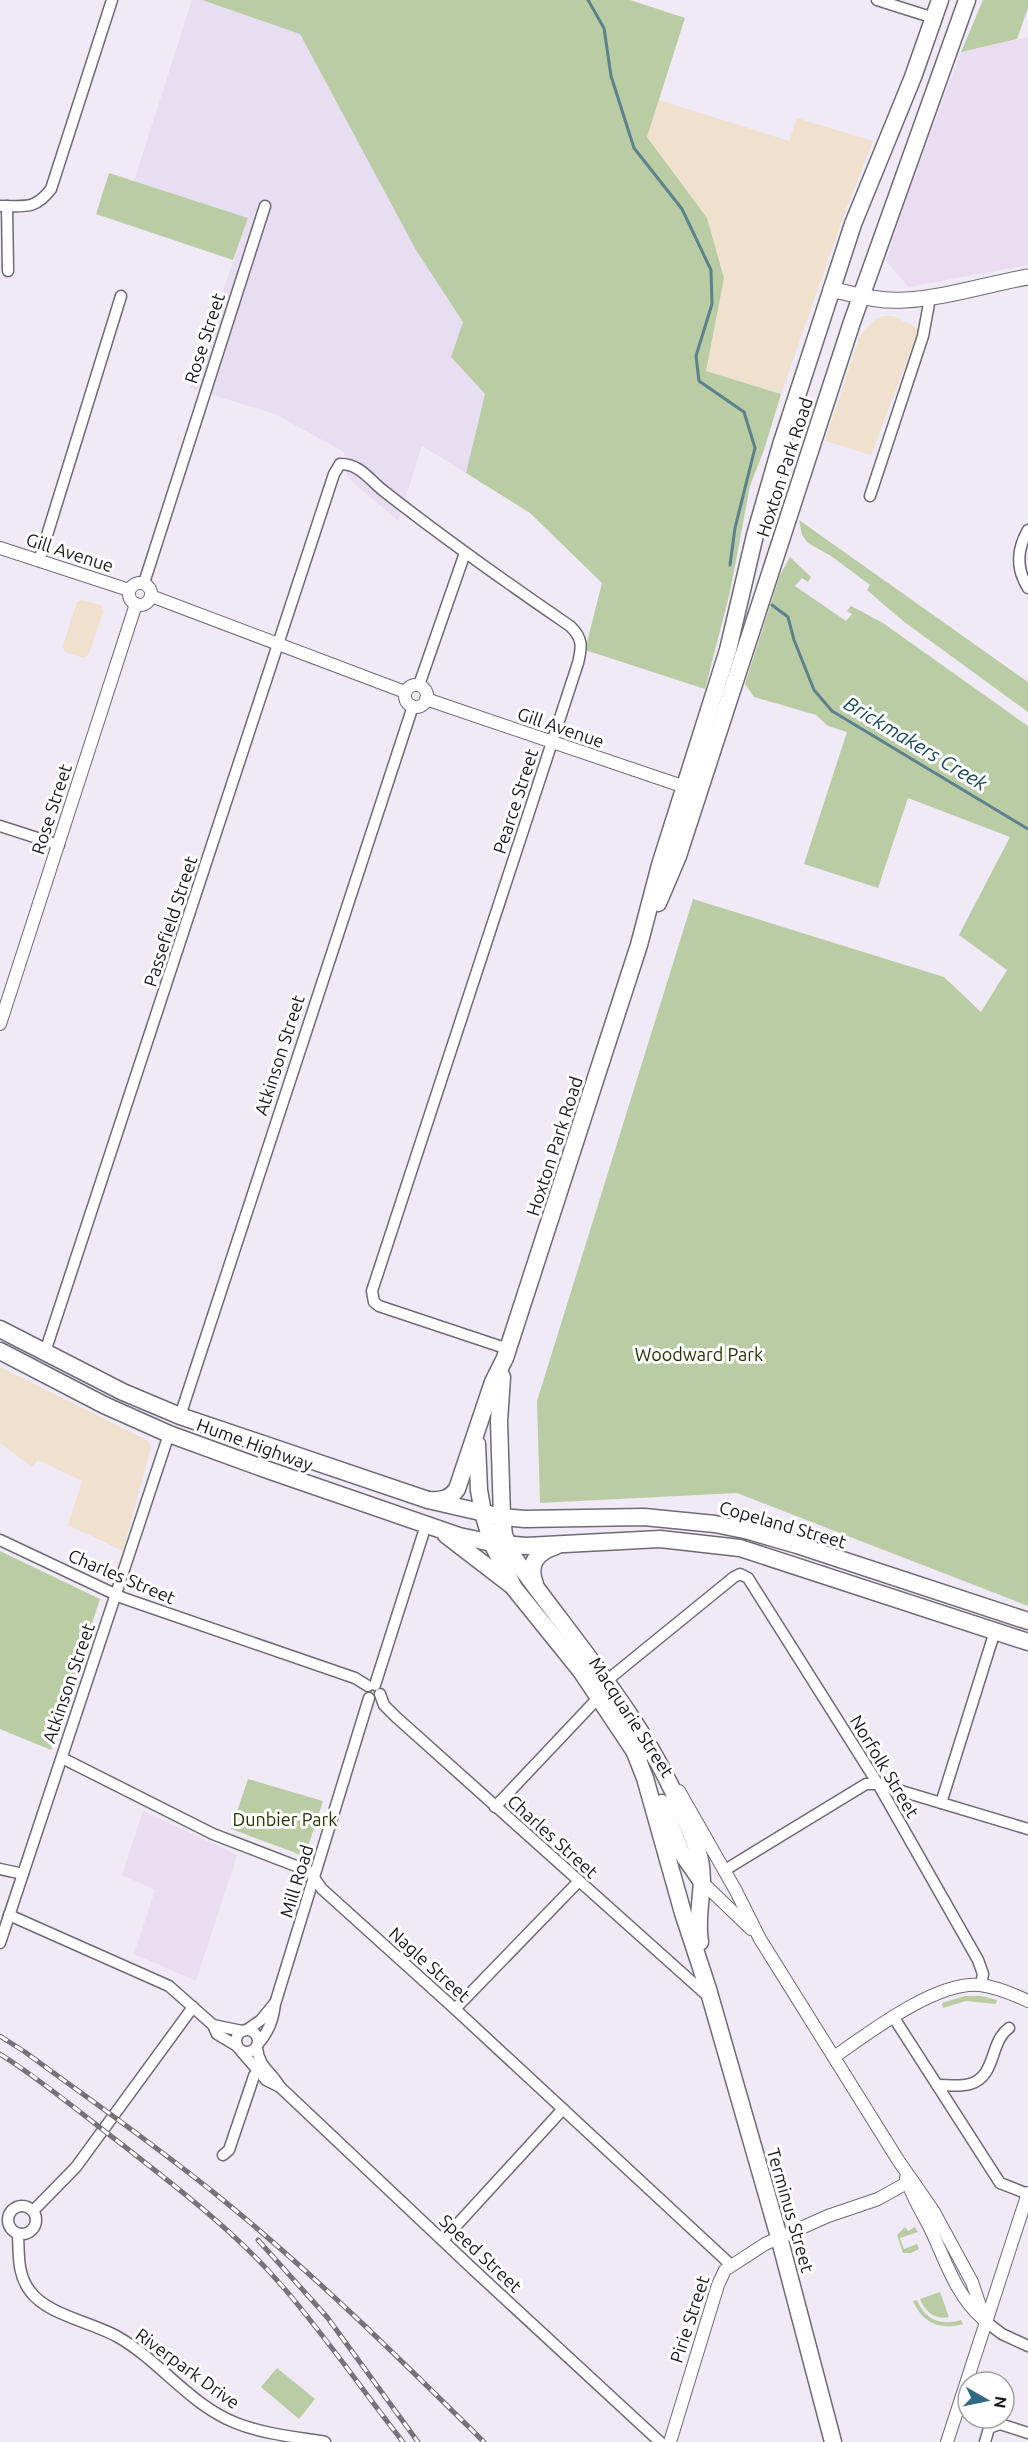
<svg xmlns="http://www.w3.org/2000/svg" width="1028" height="2442" viewBox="0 0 1028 2442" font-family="Ubuntu,sans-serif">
  <rect width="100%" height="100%" fill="#f0eaf6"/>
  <g fill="#efe1cd">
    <path d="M659,100l130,41 8,-23 76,23 -28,71 -64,182 -76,-23 19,-93 -17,-60 -60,-81z"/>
    <path d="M883,316h10l26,13 -48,126 -46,-14 35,-106 15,-15z"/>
    <path d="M82,600l19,5 2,7 -14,42 -6,4 -18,-6 -2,-6 14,-44z"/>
    <path d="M0,1367l148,74 3,6 -28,104 -55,-26 14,-44 -44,-21 -6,7 -32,-24z"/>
  </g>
  <path fill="#e7def1" d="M192,0h10l98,33 163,289 -12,35 34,37 -19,79 -44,-27 -24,75 -51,-44 -3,-25 -69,-38 -85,-26 58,-170 -114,-37z"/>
  <g fill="#ebddf1">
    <path d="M1028,37v228l-119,22 -23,-26 19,-60 56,-149z"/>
    <path d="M143,1811l94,44 -41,126 -62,-27 21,-64 -33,-15z"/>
  </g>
  <g fill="#bacca4">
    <path d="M202,0h428l55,18 -38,119 60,81 17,60 -18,93 75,23 -17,56 -14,36 -20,106 -25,97 -120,-39 17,-67 -72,-70 -64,-40 19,-79 -34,-37 12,-35 -47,-72 -116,-216z"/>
    <path d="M983,0h45v8l-11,31 -56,13z"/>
    <path d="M109,173l139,45 -15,42 -137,-46z"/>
    <path d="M799,520l229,162v30l-125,-91 -36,-31 3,-5 -39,-29 -23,-13 -6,-8z"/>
    <path d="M790,557l21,20 -3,5 -6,-4 -7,8 51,35 6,-7 -5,-3 4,-5 32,17 145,103v880l-291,-113 -197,10 -3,-102 156,-502 251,78 37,35 26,-42 -48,-35 51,-98 -102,-39 -30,90 -74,-24 43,-132 -19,-6 -12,-11 -62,-18 -9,-13 35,-109z"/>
    <path d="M0,1551l100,48 -49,151 -51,-21z"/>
    <path d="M248,1779l75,22 -17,52 -5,2 -70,-26z"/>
    <path d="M965,1996h16l16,4 -1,4 -30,-3 -23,7 -1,-5z"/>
    <path d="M905,2227l3,4 7,-4 3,5 -18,6 4,11 13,-5 2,5 -8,4h-8l-6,-18z"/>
    <path d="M940,2292l9,25c-14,3 -24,-5 -29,-18z"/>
    <path d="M917,2300c8,20 24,26 44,20l2,4c-22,7 -41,-1 -50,-23z"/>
    <path d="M277,2368l38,31 -16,20 -38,-32z"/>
  </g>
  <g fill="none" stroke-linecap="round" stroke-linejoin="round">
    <g stroke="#5c828e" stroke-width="3">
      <path d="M588,0l16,28 7,48 23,72 48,61 29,61 1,34 -16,52 3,25 45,31 11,36 -20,80 -5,37"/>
      <path d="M772,605l16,12 6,23 20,50 18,21 196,118"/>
    </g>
    <g stroke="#6e6a74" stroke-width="13">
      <g id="minor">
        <path d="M877,0l57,18"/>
        <path d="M0,206c25,0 35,4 51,-17l61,-189"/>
        <path d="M7,206l1,65"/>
        <path d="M870,496l53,-160 7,-38"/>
        <path d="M1028,530c-11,19 -12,39 0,58"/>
        <path d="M39,561l82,-265"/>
        <path d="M144,583l121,-377"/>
        <path d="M419,685l46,-132"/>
        <path d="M0,826l59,19"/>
        <path d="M45,1352l289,-878 6,-10c21,0 29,16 45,28 60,47 122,91 185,134 13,12 12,21 8,37l-206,628 2,11 5,4 129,43"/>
        <path d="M180,1416l233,-710"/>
        <path d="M0,1540l123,58 232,80 13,8"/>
        <path d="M605,1682l129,-105 6,-3 8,4 130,206 100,176 5,14 -2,11"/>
        <path d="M375,1685l51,-160"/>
        <path d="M380,1694l4,11 12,12 314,281"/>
        <path d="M62,1758l151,76 96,37 13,18 133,120 276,256"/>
        <path d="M941,1803l54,-172"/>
        <path d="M495,1807l104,-110"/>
        <path d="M0,1869l23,5"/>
        <path d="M725,1870l141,-86h12l150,45"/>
        <path d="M9,1915l160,71 44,39 4,9 20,12"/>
        <path d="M0,1943l169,-509"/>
        <path d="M455,2009l124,-128"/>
        <path d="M894,2018l106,165 28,11"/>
        <path d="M213,2025l29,6"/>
        <path d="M248,2029l13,-9 13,-16"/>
        <circle cx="247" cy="2041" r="11"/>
        <path d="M258,2044c11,-13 15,-24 17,-40l94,-306"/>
        <path d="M257,2048c2,20 14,23 23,39l196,185 184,170"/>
        <path d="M241,2051l25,29 14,7"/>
        <path d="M937,2085c11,0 23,2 33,-1 27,-8 19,-42 39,-56"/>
        <path d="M223,2155l6,-5 25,-74 3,-4"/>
        <circle cx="22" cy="2220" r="14"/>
        <path d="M33,2211l43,-44 117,-160"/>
        <path d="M18,2234c1,20 -1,40 12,57 17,24 62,31 88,46 42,24 72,68 118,86 27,11 60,14 89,19"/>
        <path d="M443,2240l120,-131"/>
        <path d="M985,2321l17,13 26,12"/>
        <path d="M985,2442l4,-14 11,-4 28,9"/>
      </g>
    </g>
    <g stroke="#6e6a74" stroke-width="14">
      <g id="tertiary">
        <path d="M0,548l129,42"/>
        <circle cx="140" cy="594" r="11"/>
        <path d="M151,596l254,96"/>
        <circle cx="416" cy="696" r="11"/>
        <path d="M426,699l259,88"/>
        <path d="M0,1024l136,-420"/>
        <path d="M679,1791l57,100 24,48 138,221 36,52 38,70 13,39"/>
        <path d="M702,1882l49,47"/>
        <path d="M834,2057c36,-25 102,-76 146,-72 17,2 33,9 48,16"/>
        <path d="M906,2178c6,18 15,33 24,50 15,31 26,68 53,91"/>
        <path d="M670,2442l48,-157 7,-15 40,-26 63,-28 50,-17 34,-19"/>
        <path d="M947,2442l81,-249"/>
      </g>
    </g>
    <g stroke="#6e6a74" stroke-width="17">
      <path id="secondary" d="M831,289c25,6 49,13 74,11 41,-2 82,-16 123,-23"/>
    </g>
    <g stroke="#6e6a74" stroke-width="19">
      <g id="primary">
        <path d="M658,903l20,-47 174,-534 115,-322"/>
        <path d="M477,1444l2,46 4,23"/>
        <path d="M429,1500c12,1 21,-1 28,-11l36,-107 12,-24 134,-413 21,-80 68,-215 27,-115 26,-90 72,-221 60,-147 27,-77"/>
        <path d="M502,1517l-3,-96 3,-44"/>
      </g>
    </g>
    <g stroke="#6e6a74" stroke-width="19">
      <g id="trunk">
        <path d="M0,1329l123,63 57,24 248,84 74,17 23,2 119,-2 71,7 34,7 48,14 231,76"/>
        <path d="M0,1351l104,54 65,29 96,35 194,67 33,7 34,3 134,-7 80,9 288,94"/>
        <path d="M483,1513l9,30 22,45 67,83 58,87"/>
        <path d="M502,1517l2,18 9,21c58,82 129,160 168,253 7,17 15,33 19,51 6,27 -5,54 0,82"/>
        <path d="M446,1535l65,50"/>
        <path d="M535,1584c-8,-20 2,-32 21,-38"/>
        <path d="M634,1750l11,28 38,135 25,76 71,248 54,205"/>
        <path d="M662,1803l19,49 21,30"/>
      </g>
    </g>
    <use href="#minor" stroke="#fff" stroke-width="10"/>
    <use href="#tertiary" stroke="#fff" stroke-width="12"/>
    <use href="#secondary" stroke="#fff" stroke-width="15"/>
    <use href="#primary" stroke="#fff" stroke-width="16"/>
    <use href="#trunk" stroke="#fff" stroke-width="16"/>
    <g stroke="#75727a" stroke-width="5">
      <g id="rail">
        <path d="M0,2036l25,16c64,47 130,93 193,144 94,76 180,161 266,246"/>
        <path d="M0,2054c43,27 83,61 124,92 56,44 113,87 159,141 43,50 80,104 120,155"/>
        <path d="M258,2240l69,77 91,125"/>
      </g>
    </g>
    <use href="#rail" stroke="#fff" stroke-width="3" stroke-dasharray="9" stroke-linecap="butt"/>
  </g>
  <g text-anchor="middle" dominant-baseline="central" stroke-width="6" stroke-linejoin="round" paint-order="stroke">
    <g font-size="18" fill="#1a181d" stroke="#fff">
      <text transform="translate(204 338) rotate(-72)">Rose Street</text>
      <text transform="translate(784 467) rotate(-72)">Hoxton Park Road</text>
      <text transform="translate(70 552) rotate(18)">Gill Avenue</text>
      <text transform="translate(561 727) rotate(19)">Gill Avenue</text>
      <text transform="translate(515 801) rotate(-72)">Pearce Street</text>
      <text transform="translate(51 809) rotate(-72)">Rose Street</text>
      <text transform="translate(170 921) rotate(-72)">Passefield Street</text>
      <text transform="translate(279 1055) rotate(-72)">Atkinson Street</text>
      <text transform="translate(554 1146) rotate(-72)">Hoxton Park Road</text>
      <text transform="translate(255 1444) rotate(20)">Hume Highway</text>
      <text transform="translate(783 1524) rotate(16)">Copeland Street</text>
      <text transform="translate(122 1576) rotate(23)">Charles Street</text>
      <text transform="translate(68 1683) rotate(-71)">Atkinson Street</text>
      <text transform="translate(632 1717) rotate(57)">Macquarie Street</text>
      <text transform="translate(885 1766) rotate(59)">Norfolk Street</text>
      <text transform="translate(553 1836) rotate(42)">Charles Street</text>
      <text transform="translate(296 1881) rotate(-73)">Mill Road</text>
      <text transform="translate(430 1964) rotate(42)">Nagle Street</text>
      <text transform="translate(791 2210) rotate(74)">Terminus Street</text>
      <text transform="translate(481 2253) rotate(43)">Speed Street</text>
      <text transform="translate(689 2319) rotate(-72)">Pirie Street</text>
      <text transform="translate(188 2368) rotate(36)">Riverpark Drive</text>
    </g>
    <g font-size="18" fill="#233404" stroke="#fff">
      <text x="699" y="1354">Woodward Park</text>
      <text x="285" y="1819">Dunbier Park</text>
    </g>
    <g font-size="20" font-style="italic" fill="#184955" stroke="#fff">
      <text transform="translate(916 743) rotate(31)">Brickmakers Creek</text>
    </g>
  </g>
  <g transform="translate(986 2400) rotate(99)"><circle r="28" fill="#ffffff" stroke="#a3a3a5" stroke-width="1.5"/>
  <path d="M0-4.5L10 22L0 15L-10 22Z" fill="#316883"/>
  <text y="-9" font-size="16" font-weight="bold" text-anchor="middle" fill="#1a181d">N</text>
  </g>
</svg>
